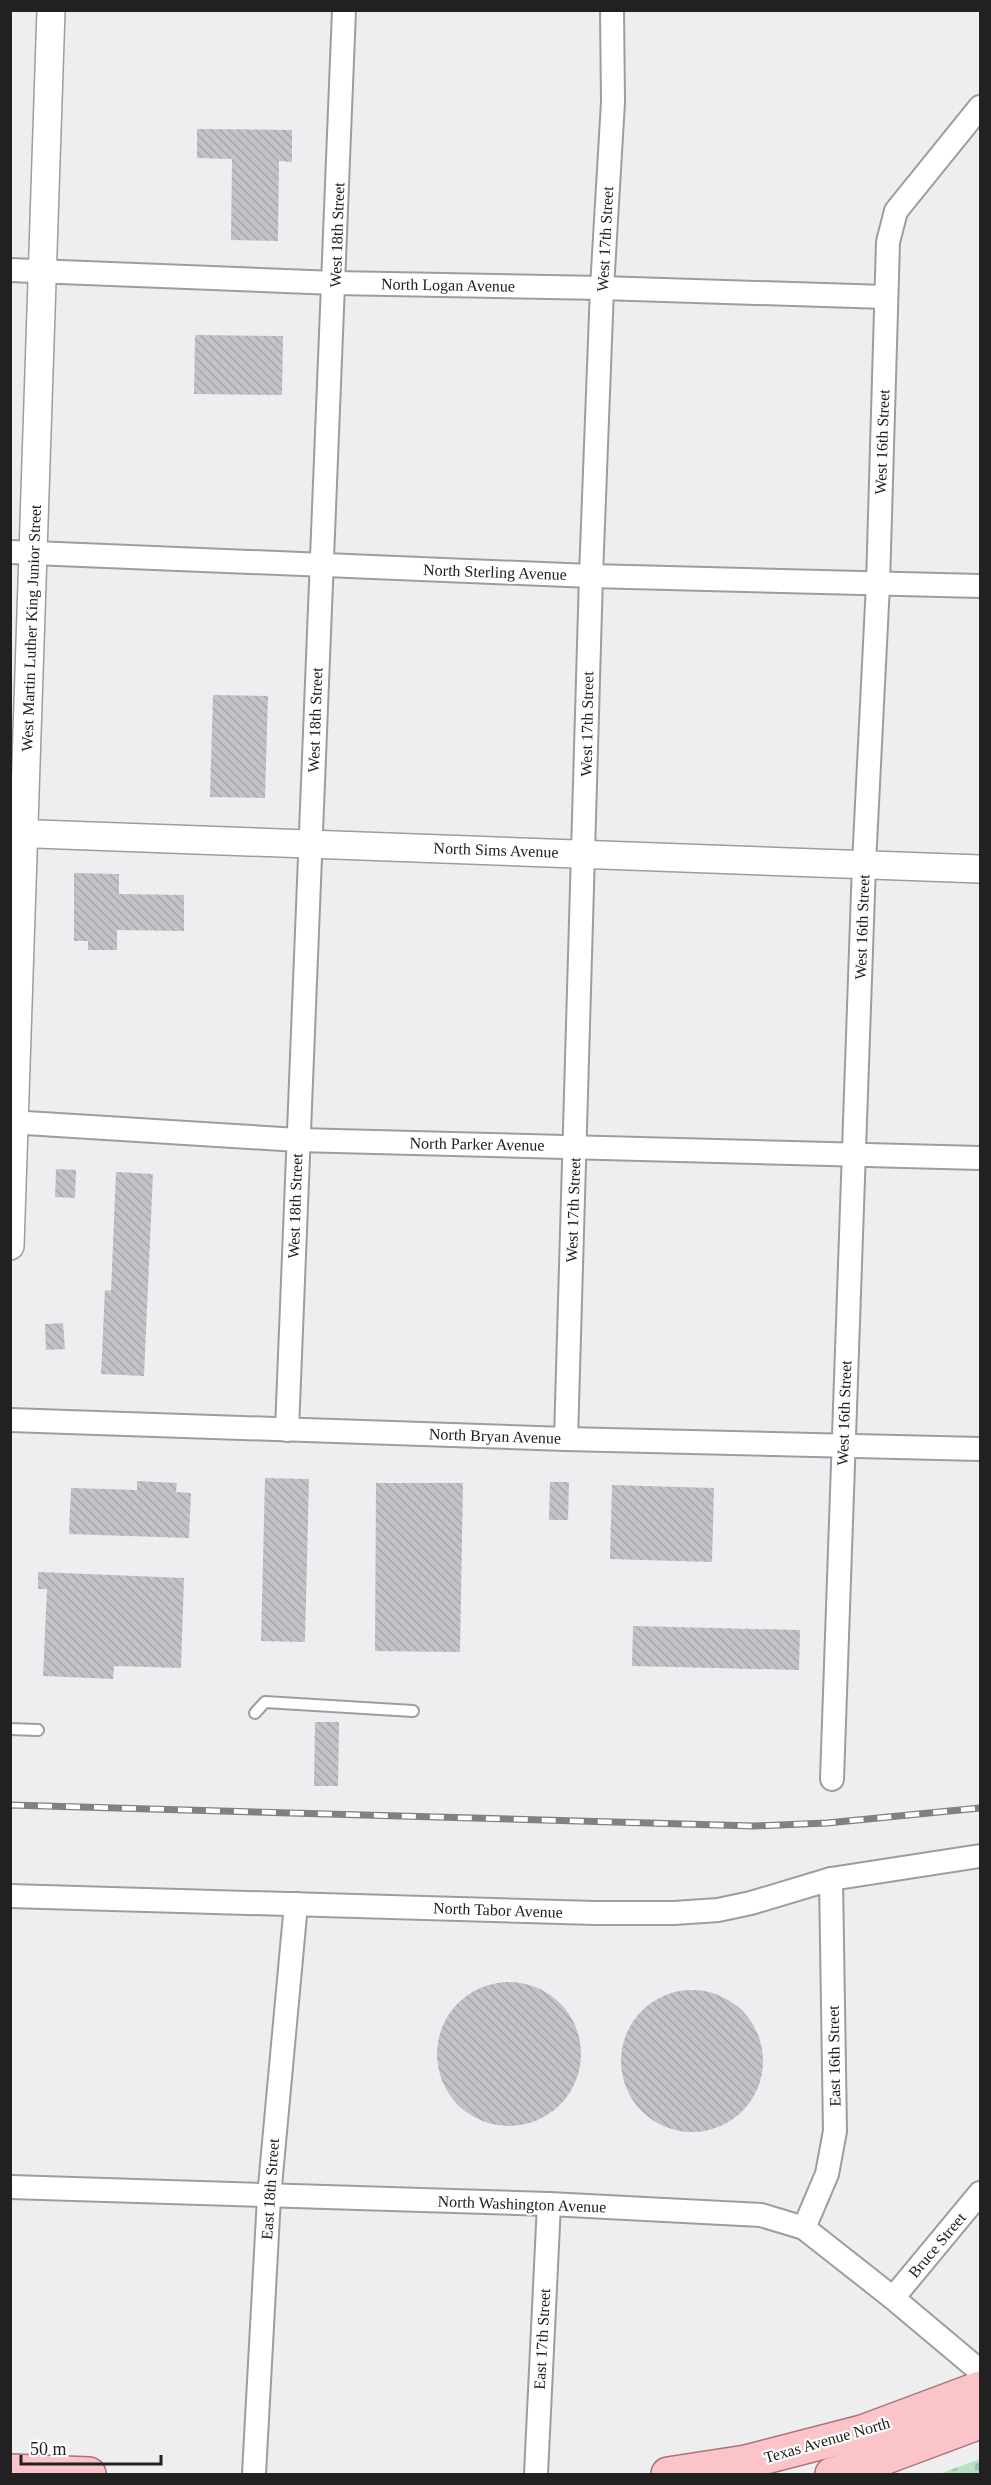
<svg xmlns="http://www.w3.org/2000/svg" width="991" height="2485" viewBox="0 0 991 2485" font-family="'Times New Roman',serif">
  <defs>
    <pattern id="cemetery-stones" width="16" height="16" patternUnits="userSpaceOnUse" patternTransform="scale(1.5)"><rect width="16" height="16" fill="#b5e2c4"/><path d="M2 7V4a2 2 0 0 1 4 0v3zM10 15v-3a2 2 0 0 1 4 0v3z" fill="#9bc2a8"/></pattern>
    <pattern id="building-back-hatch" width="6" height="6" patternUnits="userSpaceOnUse" patternTransform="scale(1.5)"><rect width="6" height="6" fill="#c4c2c6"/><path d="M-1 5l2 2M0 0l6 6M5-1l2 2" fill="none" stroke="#a8a6aa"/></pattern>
  </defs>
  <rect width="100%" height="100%" fill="#eeedf0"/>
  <path fill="url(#cemetery-stones)" d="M980,2459v15h-41z"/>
  <g fill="url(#building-back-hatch)">
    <path d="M197,129l95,1v32l-13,-1 -1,80 -47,-1 1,-81 -35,-1z"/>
    <path d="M195,335l88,1 -1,59 -88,-1z"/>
    <path d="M213,695l55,1 -3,102 -55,-1z"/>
    <path d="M74,873l45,1v20l65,1v36l-67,-1v20h-29v-9h-14z"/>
    <path d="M56,1169l20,1 -1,28 -20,-1z"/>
    <path d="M116,1172l37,2 -9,202 -43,-2 4,-84 6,1z"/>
    <path d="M63,1323l2,26 -19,1 -1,-26z"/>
    <path d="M265,1478l44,1 -4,163 -44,-1z"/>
    <path d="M137,1481l40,2 -1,9 15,1 -2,45 -120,-4 2,-46 66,2z"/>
    <path d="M550,1482h19l-1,38h-19z"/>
    <path d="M376,1483h87l-3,169 -85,-1z"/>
    <path d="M612,1485l102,3 -2,74 -102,-3z"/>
    <path d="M38,1572l146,6 -3,90 -67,-2 -1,13 -70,-3 4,-87h-9z"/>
    <path d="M633,1626l167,4 -1,40 -167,-4z"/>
    <path d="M315,1722h24l-1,64h-24z"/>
    <circle cx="509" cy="2054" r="72"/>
    <circle cx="692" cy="2061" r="71"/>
  </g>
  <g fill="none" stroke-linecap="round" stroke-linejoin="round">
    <g stroke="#9e9ca0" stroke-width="14">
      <g id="service">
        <path d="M255,1713l10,-11 148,9"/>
        <path d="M10,1729l28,1"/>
      </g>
    </g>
    <g stroke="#9e9ca0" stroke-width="26">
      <g id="minor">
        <path d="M10,270l325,13 267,5 284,9"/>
        <path d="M10,552l581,24 389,10"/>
        <path d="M10,1122l288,18 682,18"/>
        <path d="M10,1420l556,19 414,10"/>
        <path d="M287,1430c17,-473 42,-946 57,-1420"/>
        <path d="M566,1439l25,-863 11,-288 11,-186 -1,-92"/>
        <path d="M832,1779l32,-915 14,-280 10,-342 8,-31 84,-104"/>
        <path d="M10,1896l585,17h79l44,-3 33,-7 80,-24 149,-23"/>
        <path d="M10,2187l539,17 212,11 43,13 89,70 87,73"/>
        <path d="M804,2228l23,-54 8,-43 -4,-252"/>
        <path d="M893,2298l87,-105"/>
        <path d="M254,2474l15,-277 27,-293"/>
        <path d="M536,2474l13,-270"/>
      </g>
    </g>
    <g stroke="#9e9ca0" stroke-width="30">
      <g id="tertiary">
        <path d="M10,833l970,36"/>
        <path d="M10,1246l41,-1236"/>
      </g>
    </g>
    <g stroke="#ad7176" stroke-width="36">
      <g id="primary">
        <path d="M10,2471l79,3"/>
        <path d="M668,2474l78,-12 116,-30 118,-44"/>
        <path d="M832,2474l41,-12 107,-40"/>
      </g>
    </g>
    <use href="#service" stroke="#fff" stroke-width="10"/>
    <use href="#minor" stroke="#fff" stroke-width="22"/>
    <use href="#tertiary" stroke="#fff" stroke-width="27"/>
    <use href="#primary" stroke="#fbc4c8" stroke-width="33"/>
    <g stroke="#818183" stroke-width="7">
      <path id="rail" d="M10,1805l744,21 73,-3 153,-15"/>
    </g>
    <use href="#rail" stroke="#fff" stroke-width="4.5" stroke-dasharray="14" stroke-linecap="butt"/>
  </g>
  <g text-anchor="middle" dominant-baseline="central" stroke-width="4.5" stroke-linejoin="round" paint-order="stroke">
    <g font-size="16" fill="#212122" stroke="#fff">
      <text transform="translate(337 235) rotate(-88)">West 18th Street</text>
      <text transform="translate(605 239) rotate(-87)">West 17th Street</text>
      <text transform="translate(448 285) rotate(1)">North Logan Avenue</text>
      <text transform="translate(882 442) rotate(-88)">West 16th Street</text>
      <text transform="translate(495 572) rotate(2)">North Sterling Avenue</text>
      <text transform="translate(31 628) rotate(-88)">West Martin Luther King Junior Street</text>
      <text transform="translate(315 720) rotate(-88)">West 18th Street</text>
      <text transform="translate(587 724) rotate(-89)">West 17th Street</text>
      <text transform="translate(496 850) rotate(2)">North Sims Avenue</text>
      <text transform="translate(862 927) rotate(-88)">West 16th Street</text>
      <text transform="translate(477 1144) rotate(1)">North Parker Avenue</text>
      <text transform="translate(295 1206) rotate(-88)">West 18th Street</text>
      <text transform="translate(573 1210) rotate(-88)">West 17th Street</text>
      <text transform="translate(844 1413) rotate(-88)">West 16th Street</text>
      <text transform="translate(495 1436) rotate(2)">North Bryan Avenue</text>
      <text transform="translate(498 1910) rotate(2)">North Tabor Avenue</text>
      <text transform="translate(834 2056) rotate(-91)">East 16th Street</text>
      <text transform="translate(270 2189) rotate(-86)">East 18th Street</text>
      <text transform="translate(522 2204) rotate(2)">North Washington Avenue</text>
      <text transform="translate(937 2245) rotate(-50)">Bruce Street</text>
      <text transform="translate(542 2339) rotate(-87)">East 17th Street</text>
      <text transform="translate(827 2440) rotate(-16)">Texas Avenue North</text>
    </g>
  </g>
  <rect width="991" height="2485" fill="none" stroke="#212122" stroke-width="24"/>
  <path d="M21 2455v9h140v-9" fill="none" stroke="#212122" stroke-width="3"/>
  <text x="30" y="2455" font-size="18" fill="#212122" stroke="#ffffff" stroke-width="4.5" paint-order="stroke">50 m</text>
</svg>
